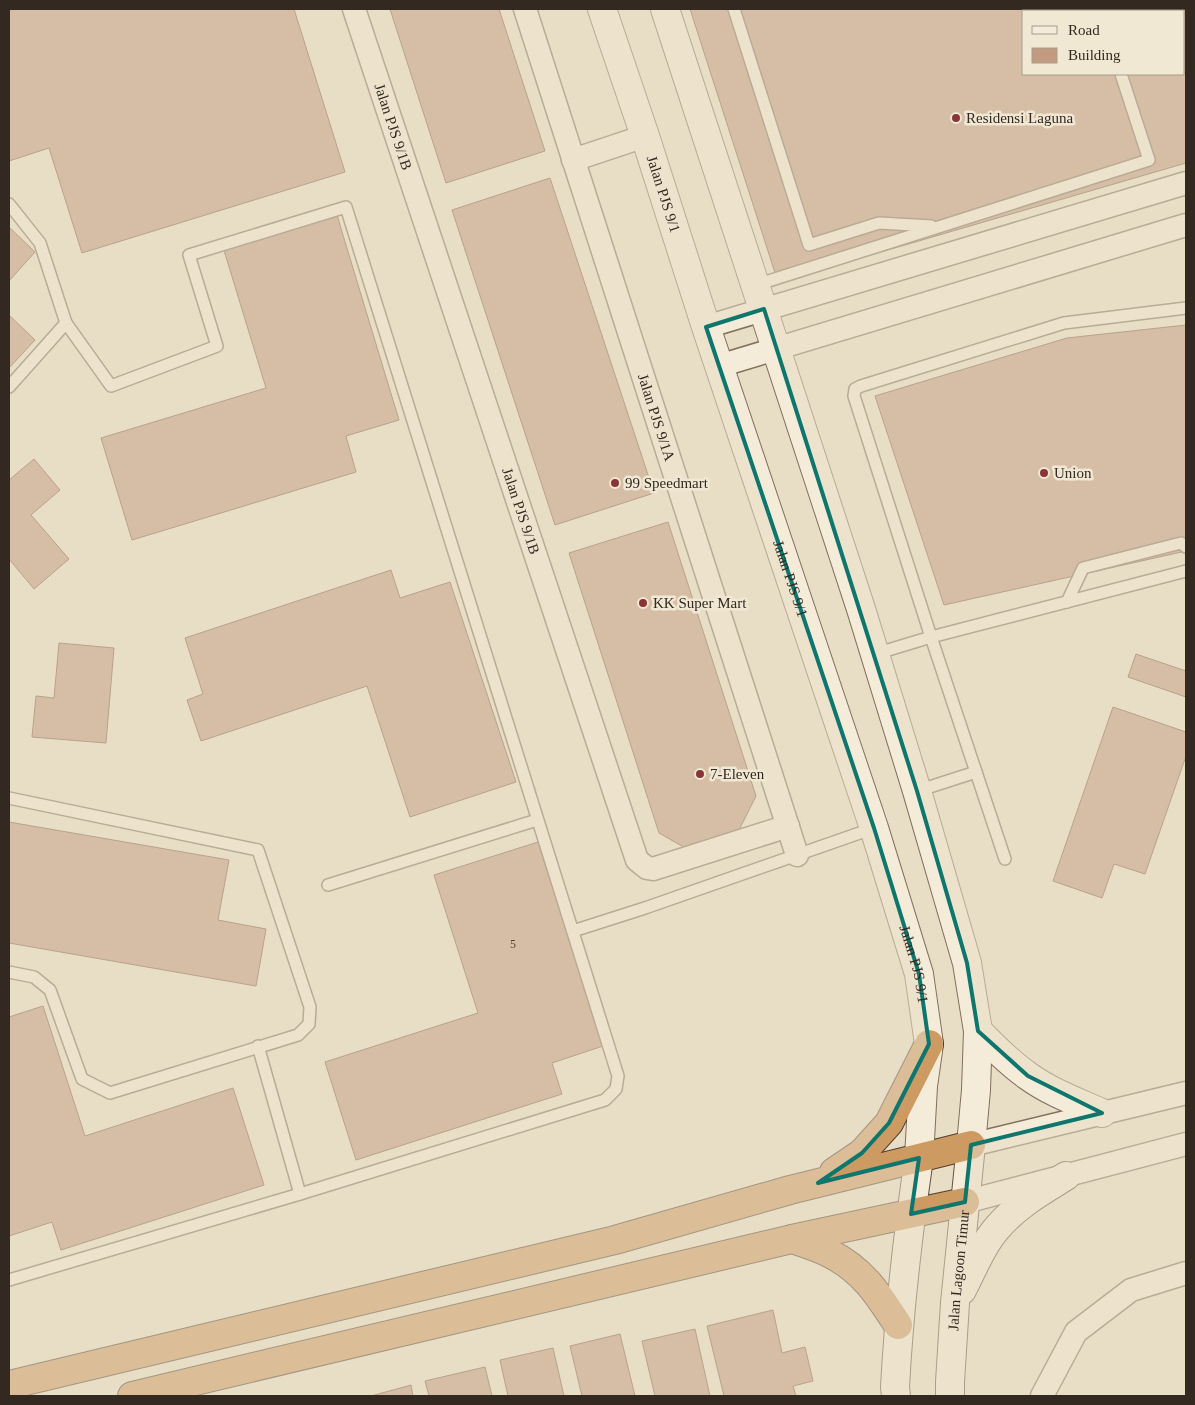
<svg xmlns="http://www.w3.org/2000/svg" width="1195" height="1405" viewBox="0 0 1195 1405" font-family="Georgia,serif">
  <rect width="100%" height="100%" fill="#e8ddc5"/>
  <g fill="#c29a80" stroke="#7d5b46" fill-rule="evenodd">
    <path d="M9,9h285l51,163 -263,81 -33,-105 -40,13z"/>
    <path d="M390,9h109l46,142 -99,32z"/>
    <path d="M690,9h496v154l-408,119zM1024,11h160v63h-160z"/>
    <path d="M550,178l104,315 -99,32 -103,-315z"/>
    <path d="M336,212l63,208 -53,16 10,36 -224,68 -31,-102 165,-50 -43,-141z"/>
    <path d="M9,227l26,25 -26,29z"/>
    <path d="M9,315l26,25 -26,28z"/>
    <path d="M1186,325v226l-242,54 -69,-209 192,-58z"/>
    <path d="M34,459l26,31 -29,25 38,44 -35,30 -25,-30v-79z"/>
    <path d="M668,522l88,274 -19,38 -50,15 -28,-16 -90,-280z"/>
    <path d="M391,570l9,28 50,-16 66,200 -106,35 -43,-131 -166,55 -14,-41 16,-6 -18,-56z"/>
    <path d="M59,643l55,5 -8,95 -74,-6 4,-41 18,2z"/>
    <path d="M1136,654l50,17v26l-58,-20z"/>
    <path d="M1113,707l73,25v24l-41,118 -31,-10 -12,34 -49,-17z"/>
    <path d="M9,822l220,38 -11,60 48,9 -10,57 -247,-43z"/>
    <path d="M538,842l65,204 -51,17 10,31 -206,66 -31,-98 153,-49 -44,-138z"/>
    <path d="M43,1006l42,130 148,-48 31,97 -203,65 -9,-28 -43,14v-219z"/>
    <path d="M773,1310l9,43 23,-6 8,34 -20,5 3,10h-72l-17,-70z"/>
    <path d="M695,1329l15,67h-55l-13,-55z"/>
    <path d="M620,1334l15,62h-53l-12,-50z"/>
    <path d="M553,1348l11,48h-56l-8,-36z"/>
    <path d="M485,1367l7,29h-63l-4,-15z"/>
    <path d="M411,1385l2,11h-42z"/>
  </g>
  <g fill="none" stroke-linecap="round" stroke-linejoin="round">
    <g stroke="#81705e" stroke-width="14">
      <g id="service">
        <path d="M734,9l75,236 70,-22 52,3"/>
        <path d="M1100,9l1,2"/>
        <path d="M9,204l31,39 26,80 -57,64"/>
        <path d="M756,285l393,-125 -28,-86"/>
        <path d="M1186,308l-122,15 -203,63 -6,3 -1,7 77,241 255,-66"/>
        <path d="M1067,602l16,-34 98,-25 5,4"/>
        <path d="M875,654l56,-17 45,135 -59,19"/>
        <path d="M976,772l29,87"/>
        <path d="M9,798l249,52 52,157 -1,17 -11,11 -188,58 -28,-14 -32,-89 -16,-13 -25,-5"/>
        <path d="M328,885l209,-65"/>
        <path d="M573,931l72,-23 229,-80"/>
        <path d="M258,1046l42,148"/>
        <path d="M9,1280l291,-86 305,-94 11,-11 2,-13 -272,-869 -157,48 28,91 -106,40 -45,-63"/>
      </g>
    </g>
    <g stroke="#81705e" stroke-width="25">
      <g id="minor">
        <path id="s1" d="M354,9l283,851 10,8 6,1 135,-43"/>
        <path id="s2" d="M525,9l272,846"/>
        <path d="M573,160l72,-24"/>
        <path d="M706,327l480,-144"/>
        <path d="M719,366l467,-141"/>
        <path d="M971,1145l215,-52"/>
        <path d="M965,1202l221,-58"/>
        <path d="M1042,1396l34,-64 55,-42 55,-17"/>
      </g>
    </g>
    <g stroke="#81705e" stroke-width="30">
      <g id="tertiary">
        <path id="s3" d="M602,9l43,127 61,191 168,501 45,146 10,70 -6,42 -4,72"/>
        <path d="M665,9l196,600 56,182 50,172 11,68 -2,59 -5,55"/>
        <path d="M978,1031c16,16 31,32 50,45 22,16 49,26 74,37"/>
      </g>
    </g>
    <g stroke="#635141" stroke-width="30">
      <g id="secondary">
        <path d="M962,1290c11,-21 20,-45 36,-63 19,-22 44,-36 68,-51"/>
        <path d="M896,1396l-1,-9c4,-76 13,-153 24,-229"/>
        <path id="s4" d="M950,1396v-14l5,-79 16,-158"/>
      </g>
    </g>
    <g stroke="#503f31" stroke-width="30">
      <g id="motorway">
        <path d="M834,1172l28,-19 27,-30 40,-79"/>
        <path d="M792,1239c12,4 25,8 37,14 34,17 49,41 69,72"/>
        <path d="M9,1385l606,-145 175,-50 181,-45"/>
        <path d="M132,1396l660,-157 173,-37"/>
      </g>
    </g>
    <use href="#service" stroke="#f4ebd8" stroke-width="11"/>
    <use href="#minor" stroke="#f4ebd8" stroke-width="22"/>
    <use href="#tertiary" stroke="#f4ebd8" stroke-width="28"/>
    <use href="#secondary" stroke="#f4ebd8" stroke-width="28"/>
    <use href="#motorway" stroke="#cd9a61" stroke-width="28"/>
  </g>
  <path d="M0 0H1195V1405H0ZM764,309l153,482 50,172 11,68 50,45 74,37 -131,32 -6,57 -54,12 8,-56 -101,25 44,-30 27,-30 40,-79 -10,-70 -45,-146 -168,-501z" fill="#e8ddc5" fill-opacity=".55" fill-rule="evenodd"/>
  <path fill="none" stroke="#0f766e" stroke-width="4" stroke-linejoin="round" d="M764,309l153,482 50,172 11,68 50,45 74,37 -131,32 -6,57 -54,12 8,-56 -101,25 44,-30 27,-30 40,-79 -10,-70 -45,-146 -168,-501z"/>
  <g fill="#893538" stroke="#f1e8d4" stroke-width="2">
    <circle cx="956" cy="118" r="5"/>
    <circle cx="1044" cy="473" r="5"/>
    <circle cx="615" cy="483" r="5"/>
    <circle cx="643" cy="603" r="5"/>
    <circle cx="700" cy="774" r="5"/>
  </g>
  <g text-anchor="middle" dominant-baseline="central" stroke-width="5" stroke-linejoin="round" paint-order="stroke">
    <g font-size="12" fill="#574538">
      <text x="513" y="944">5</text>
    </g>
    <g font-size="15" fill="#332920" stroke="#f1e8d4" text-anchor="start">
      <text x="966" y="118">Residensi Laguna</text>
      <text x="1054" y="473">Union</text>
      <text x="625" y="483">99 Speedmart</text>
      <text x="653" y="603">KK Super Mart</text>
      <text x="710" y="774">7-Eleven</text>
    </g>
    <g font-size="15" fill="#332920" stroke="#f1e8d4">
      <text stroke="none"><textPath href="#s1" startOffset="124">Jalan PJS 9/1B</textPath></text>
      <text stroke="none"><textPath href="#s3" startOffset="195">Jalan PJS 9/1</textPath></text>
      <text stroke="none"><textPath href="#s2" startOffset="429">Jalan PJS 9/1A</textPath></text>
      <text stroke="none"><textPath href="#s1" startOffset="529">Jalan PJS 9/1B</textPath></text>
      <text stroke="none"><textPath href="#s3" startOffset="600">Jalan PJS 9/1</textPath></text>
      <text stroke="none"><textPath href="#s3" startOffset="1005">Jalan PJS 9/1</textPath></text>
      <text stroke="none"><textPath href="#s4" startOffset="126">Jalan Lagoon Timur</textPath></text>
    </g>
  </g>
  <rect width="1195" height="1405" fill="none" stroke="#332920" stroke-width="20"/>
  <rect x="1022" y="10" width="162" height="65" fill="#f1e8d4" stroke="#a59c8c"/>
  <rect x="1032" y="26" width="25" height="8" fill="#f4ebd8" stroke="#a59c8c"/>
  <text x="1068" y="35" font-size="15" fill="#332920">Road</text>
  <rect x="1032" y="48" width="25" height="15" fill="#c29a80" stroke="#a59c8c"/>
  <text x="1068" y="60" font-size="15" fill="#332920">Building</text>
</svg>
